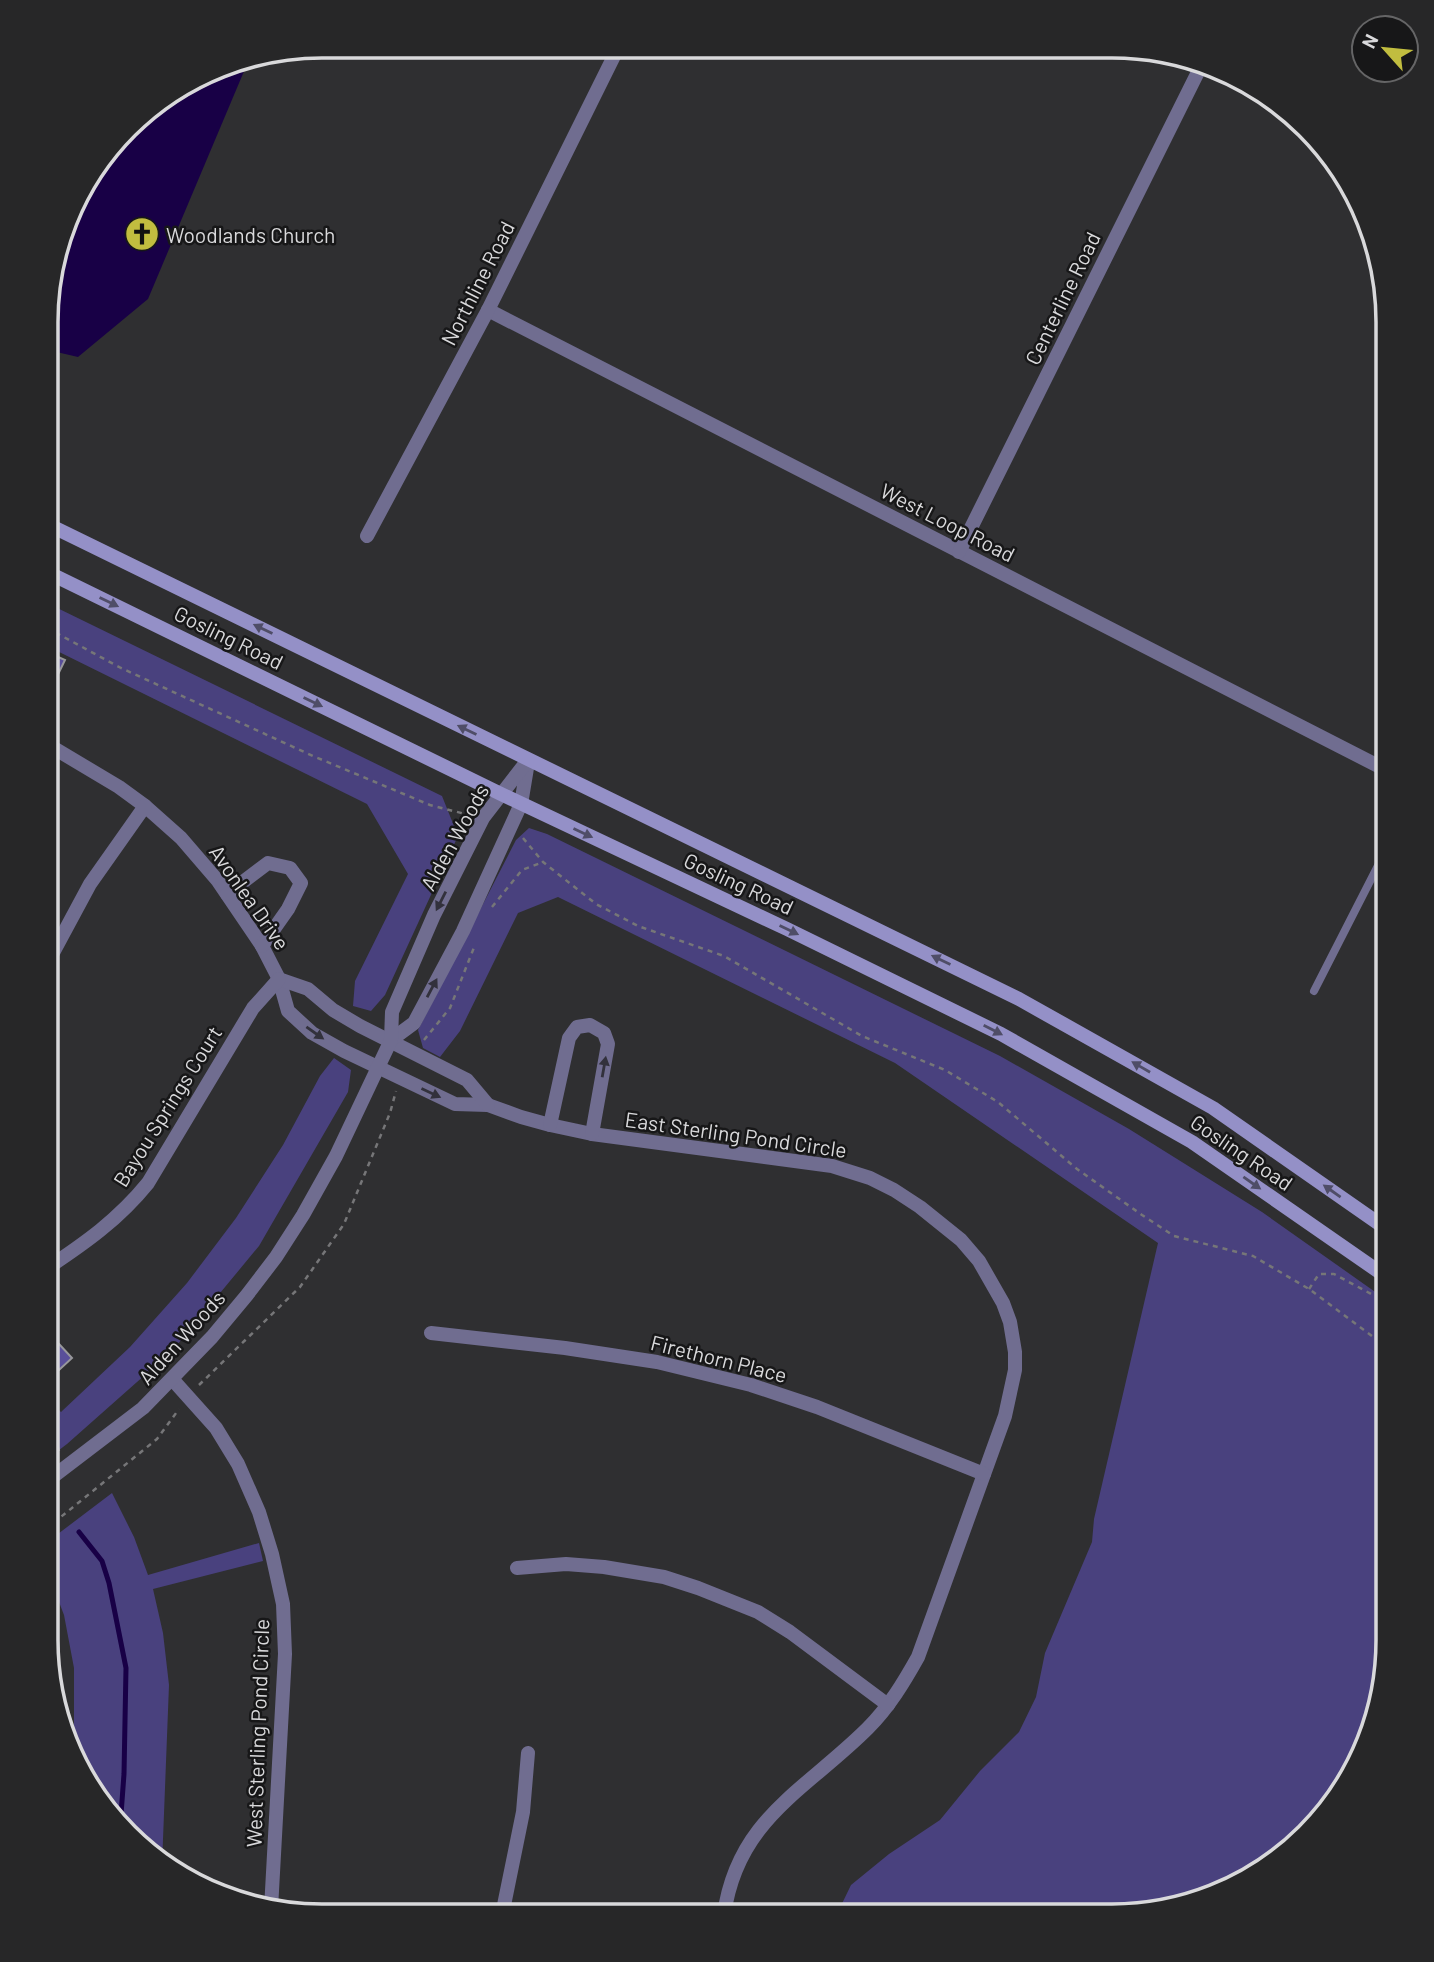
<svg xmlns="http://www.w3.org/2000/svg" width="1434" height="1962" viewBox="0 0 1434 1962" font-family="Barlow,sans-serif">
  <rect width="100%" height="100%" fill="#2f2f31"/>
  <g fill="#49417e">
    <path d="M47,603l395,193 16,40 -73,159 -14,16 -18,-5 2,-25 53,-107 -41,-70 -320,-158z"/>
    <path d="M529,828l18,6 453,222 129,73 133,83 126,89v358l-14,70 -32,65 -47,54 -60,40 -122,28h-277l15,-31 38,-31 51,-34 40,-49 39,-39 17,-35 9,-44 47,-111 2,-23 64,-276 -263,-180 -337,-166 -40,16 -58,118 -20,26 -17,-9 -5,-18 98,-190z"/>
    <path d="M334,1058l17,12 -3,22 -89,154 -87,105 -105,93 -21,16v-62l15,14 69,-65 57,-64 49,-65 47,-73 37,-69z"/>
    <path d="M112,1493l22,44 14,38 111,-32 4,18 -110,28 10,44 6,52 -7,180 -48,-42 -40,-60v-95l-10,-53 -18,-47v-25z"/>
  </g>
  <path fill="#180046" d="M250,57l-102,242 -70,58 -30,-7v-65l34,-101 58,-70 92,-54z"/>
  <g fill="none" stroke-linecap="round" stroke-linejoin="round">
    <path stroke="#180046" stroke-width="5" d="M79,1532l23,29 7,22 17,85 -2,106 -4,54"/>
  </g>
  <g fill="#594f9a" stroke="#97979b" stroke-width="2">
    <path d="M47,652l18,8 -18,37z"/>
    <path d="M46,1330l26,28 -26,24z"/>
  </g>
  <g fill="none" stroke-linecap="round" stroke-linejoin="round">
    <g stroke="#767678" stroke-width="2.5" stroke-dasharray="5 5" stroke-linecap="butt">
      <path d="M47,628l74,40 192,88 117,49 39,10"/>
      <path d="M523,838l20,24 53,42 42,22 86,30 138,80 83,34 53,32 79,67 65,46 32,21 79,20 56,33 79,59"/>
      <path d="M492,907l30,-37 21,-8"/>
      <path d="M424,1040l26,-32 25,-63"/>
      <path d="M1309,1289l10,-15h15l54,29"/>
      <path d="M199,1385l101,-98 44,-63 46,-111 6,-22"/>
      <path d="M46,1408l13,43"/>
      <path d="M46,1529l111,-90 22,-30"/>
    </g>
    <path stroke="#706d90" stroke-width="8" d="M1314,991l74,-145"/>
    <g stroke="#706d90" stroke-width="14">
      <path d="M488,310l900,461"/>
      <path d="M367,536l121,-226 131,-264"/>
      <path d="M959,552l244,-490"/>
      <path d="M47,744l72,43 26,19 36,32 37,43 44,65 17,33 9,32 24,22 32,18 111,53 33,1 33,12 29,8 42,9 240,32 38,12 24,12 26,17 41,33 18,21 24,42 7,19 5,30v18l-10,46 -87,241c-14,25 -29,50 -50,71 -62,62 -131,91 -144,187"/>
      <path d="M227,894l41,-31 22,5 11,15 -13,26 -26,37"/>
      <path d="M47,964l43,-80 55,-78"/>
      <path d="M279,979l29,10 25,21 27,16 107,54 21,25"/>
      <path d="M550,1125l19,-87 8,-11 13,-2 14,8 4,11 -16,90"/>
      <path d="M46,1269c39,-26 72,-49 102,-86l105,-175 26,-29"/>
      <path d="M431,1333l134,15 92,14 94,23 66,22 167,67"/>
      <path d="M173,1380l43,48 22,36 21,48 13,42 11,50 2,50 -14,255"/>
      <path d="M517,1568l49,-4 38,3 60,10 34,11 60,24 32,20 98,73"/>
      <path d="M502,1915l21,-103 5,-59"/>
    </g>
    <g stroke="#706d90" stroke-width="14">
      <path d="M391,1040l23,-17 49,-92 58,-127 7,-42"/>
      <path d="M46,1482l97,-74 69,-71 35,-42 29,-38 27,-42 33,-59 55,-116 1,-28 42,-97 49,-97 45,-58"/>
    </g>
    <g stroke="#9490c7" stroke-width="14">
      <path d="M47,524l972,475 194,109 175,122"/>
      <path d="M47,572l454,222 286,135 214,105 191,108 196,136"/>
    </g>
  </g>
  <defs><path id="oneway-solid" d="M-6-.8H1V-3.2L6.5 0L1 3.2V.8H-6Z" transform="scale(1.75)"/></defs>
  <g fill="#4f4d67">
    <use href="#oneway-solid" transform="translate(109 602) rotate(26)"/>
    <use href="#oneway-solid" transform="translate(263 629) rotate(-154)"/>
    <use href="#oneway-solid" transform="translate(313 702) rotate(26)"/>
    <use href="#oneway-solid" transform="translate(467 730) rotate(-154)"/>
    <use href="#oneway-solid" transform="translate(583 833) rotate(25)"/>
    <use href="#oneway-solid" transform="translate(789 930) rotate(26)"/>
    <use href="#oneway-solid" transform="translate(941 960) rotate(-154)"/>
    <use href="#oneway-solid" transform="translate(993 1030) rotate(27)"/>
    <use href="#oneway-solid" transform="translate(1141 1067) rotate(-150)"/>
    <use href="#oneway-solid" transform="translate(1252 1183) rotate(35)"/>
    <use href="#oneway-solid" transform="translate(1332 1191) rotate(-145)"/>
  </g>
  <g fill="#32313c">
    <use href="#oneway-solid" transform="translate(441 901) rotate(117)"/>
    <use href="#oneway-solid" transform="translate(432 988) rotate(-62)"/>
    <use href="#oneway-solid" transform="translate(315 1033) rotate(35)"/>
    <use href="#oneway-solid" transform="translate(604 1067) rotate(-80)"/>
    <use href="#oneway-solid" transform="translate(431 1093) rotate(25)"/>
  </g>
  <defs>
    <g id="church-disc" transform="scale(1.75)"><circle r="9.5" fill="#c1bd3f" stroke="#171718"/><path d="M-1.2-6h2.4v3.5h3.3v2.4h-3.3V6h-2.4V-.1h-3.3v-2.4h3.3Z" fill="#111"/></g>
  </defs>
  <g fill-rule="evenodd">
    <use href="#church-disc" x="142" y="234"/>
  </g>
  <g text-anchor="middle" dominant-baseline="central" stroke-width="5" stroke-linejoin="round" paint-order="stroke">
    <g font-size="21" fill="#d9d9db" stroke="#171718" text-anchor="start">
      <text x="166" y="234">Woodlands Church</text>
    </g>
    <g font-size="21" fill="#d9d9db" stroke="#171718">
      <text transform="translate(477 283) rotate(-63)">Northline Road</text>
      <text transform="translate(1062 298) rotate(-64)">Centerline Road</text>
      <text transform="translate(948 522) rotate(27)">West Loop Road</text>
      <text transform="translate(229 637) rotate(26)">Gosling Road</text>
      <text transform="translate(454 837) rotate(-61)">Alden Woods</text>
      <text transform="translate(739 883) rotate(25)">Gosling Road</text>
      <text transform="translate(250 897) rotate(55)">Avonlea Drive</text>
      <text transform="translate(167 1106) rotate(-58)">Bayou Springs Court</text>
      <text transform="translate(736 1134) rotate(8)">East Sterling Pond Circle</text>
      <text transform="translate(1242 1152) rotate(34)">Gosling Road</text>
      <text transform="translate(181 1337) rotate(-48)">Alden Woods</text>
      <text transform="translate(719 1358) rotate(14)">Firethorn Place</text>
      <text transform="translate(257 1733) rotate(-88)">West Sterling Pond Circle</text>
    </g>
  </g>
  <path d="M0 0H1434V1962H0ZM322 58H1112A264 264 0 0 1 1376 322V1640A264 264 0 0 1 1112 1904H322A264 264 0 0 1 58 1640V322A264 264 0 0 1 322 58Z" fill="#272728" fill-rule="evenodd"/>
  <path fill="none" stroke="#d9d9db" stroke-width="3.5" d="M322 58H1112A264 264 0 0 1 1376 322V1640A264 264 0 0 1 1112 1904H322A264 264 0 0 1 58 1640V322A264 264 0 0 1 322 58Z"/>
  <g transform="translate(1385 49) rotate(297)"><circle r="33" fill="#171718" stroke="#656566" stroke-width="2"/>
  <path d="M0-5L12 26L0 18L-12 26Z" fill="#c1bd3f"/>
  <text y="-10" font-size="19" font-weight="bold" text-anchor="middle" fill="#d9d9db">N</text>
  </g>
</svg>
